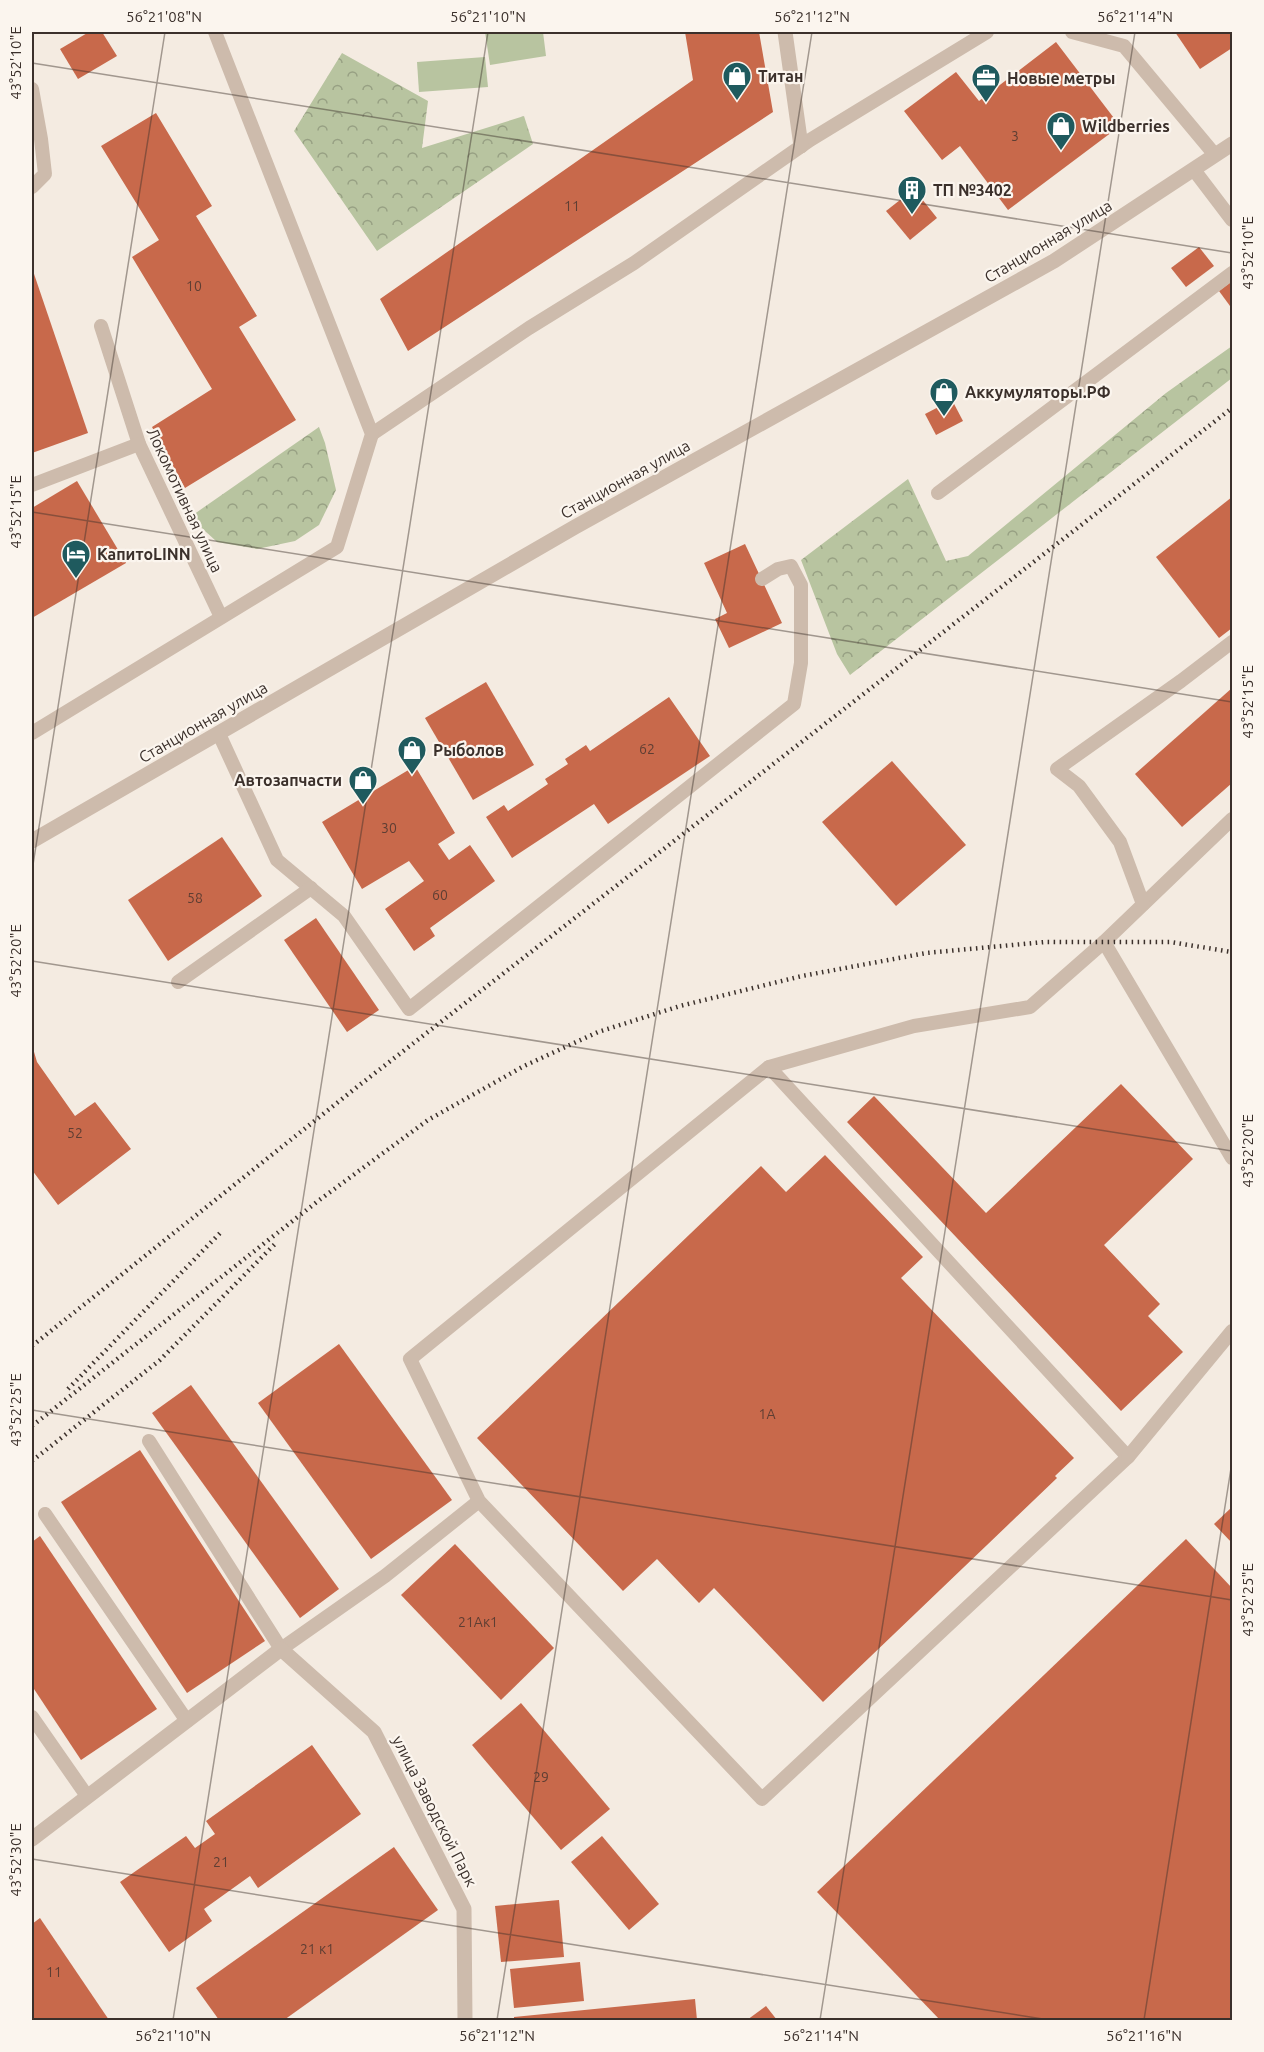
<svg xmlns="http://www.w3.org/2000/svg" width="1264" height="2052" viewBox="0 0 1264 2052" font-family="Ubuntu,sans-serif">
  <defs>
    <pattern id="forest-crowns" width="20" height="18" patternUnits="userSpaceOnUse" patternTransform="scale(1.5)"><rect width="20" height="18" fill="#b8c4a0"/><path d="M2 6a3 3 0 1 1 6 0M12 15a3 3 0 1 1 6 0" fill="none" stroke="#97a083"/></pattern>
  </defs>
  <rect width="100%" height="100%" fill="#f4ebe1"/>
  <g fill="url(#forest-crowns)">
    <path d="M342,53l86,48 -6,47 102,-32 9,28 -156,107 -83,-120z"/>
    <path d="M1232,346v32l-382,297 -13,-21 -36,-94 107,-81 38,82 22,-5 198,-163z"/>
    <path d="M319,427l6,16 11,47 -17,35 -24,16 -38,8 -40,-7 -27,-25z"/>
  </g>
  <g fill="#b8c4a0">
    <path d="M485,32h58l3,24 -56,9z"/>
    <path d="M485,57l3,30 -69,5 -2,-30z"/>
  </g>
  <g fill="#c8694b">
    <path d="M89,32h13l15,24 -39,23 -18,-30z"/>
    <path d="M685,32h74l14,80 -365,239 -28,-52 313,-219z"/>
    <path d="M1175,32h57v16l-32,21z"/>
    <path d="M1056,42l64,84 -112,84 -48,-64 -18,14 -38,-49 52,-39 23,29z"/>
    <path d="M156,113l56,93 -16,10 61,100 -18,11 57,93 -111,68 -33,-61 60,-38 -80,-132 27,-17 -58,-94z"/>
    <path d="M914,189l23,29 -27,22 -24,-29z"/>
    <path d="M1199,247l15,19 -28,21 -15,-19z"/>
    <path d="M32,268l56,165 -56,20z"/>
    <path d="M1232,281v23l-2,2 -11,-15z"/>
    <path d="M952,400l11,21 -27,14 -11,-21z"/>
    <path d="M77,481l49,82 -94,55v-110z"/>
    <path d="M1232,497v131l-13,10 -63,-81z"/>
    <path d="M745,544l37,79 -53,25 -14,-29 12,-6 -23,-50z"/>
    <path d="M486,682l48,83 -61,35 -48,-82z"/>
    <path d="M1232,688v95l-50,44 -47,-53z"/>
    <path d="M669,697l41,59 -102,68 -14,-20 -82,54 -26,-41 18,-12 4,6 40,-27 -3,-5 23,-15 -3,-5 21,-14 4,6z"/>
    <path d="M892,761l74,84 -70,61 -74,-84z"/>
    <path d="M415,766l40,67 -17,11 11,16 21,-15 25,36 -65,47 5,8 -21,15 -29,-42 39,-28 -15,-20 -47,28 -40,-67z"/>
    <path d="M222,837l40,59 -94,65 -40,-61z"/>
    <path d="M316,918l63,92 -32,22 -63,-92z"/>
    <path d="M32,1045l5,17 38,54 20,-14 36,47 -73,56 -26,-35z"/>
    <path d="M1121,1084l72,75 -89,86 56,59 -12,12 35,36 -62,59 -274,-289 27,-26 112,117z"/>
    <path d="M825,1155l98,102 -22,21 173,180 -19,18 2,2 -234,224 -109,-114 -15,15 -42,-44 -34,32 -146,-153 284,-272 25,26z"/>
    <path d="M339,1344l113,156 -81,59 -113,-156z"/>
    <path d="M191,1385l148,204 -39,29 -148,-205z"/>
    <path d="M140,1450l125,191 -78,52 -126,-191z"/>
    <path d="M1232,1507v36l-18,-19z"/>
    <path d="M40,1536l117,173 -76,51 -49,-74v-144z"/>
    <path d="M1186,1539l46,49v432h-292l-123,-128z"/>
    <path d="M455,1544l99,104 -53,52 -100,-105z"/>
    <path d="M521,1703l89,106 -49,41 -89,-105z"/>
    <path d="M312,1745l49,69 -103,74 -8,-12 -46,33 8,12 -43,31 -49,-70 66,-46 9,12 20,-14 -9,-13z"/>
    <path d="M602,1836l57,68 -30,26 -58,-68z"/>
    <path d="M394,1847l44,63 -154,110h-65l-23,-32z"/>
    <path d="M559,1900l5,57 -63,5 -6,-56z"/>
    <path d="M40,1918l69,102h-77v-96z"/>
    <path d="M580,1962l4,39 -70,7 -4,-39z"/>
    <path d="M695,1999l2,21h-183v-3z"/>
    <path d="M766,2006l11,14h-30z"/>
  </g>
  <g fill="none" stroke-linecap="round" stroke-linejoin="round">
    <g stroke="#cdbbac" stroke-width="14">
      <path d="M1072,32l52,14 91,109"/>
      <path d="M32,89l9,50 4,35 -13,13"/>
      <path d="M1194,170l38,50"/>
      <path d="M101,326l38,118 82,173"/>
      <path d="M372,434l157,-106 105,-65 176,-123 177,-108"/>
      <path d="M32,485l107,-41"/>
      <path d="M938,493l294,-220"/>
      <path d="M32,733l305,-186 35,-113 -157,-402"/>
      <path d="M219,734l58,126 67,56 65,93 385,-305 7,-41v-78l-10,-19 -13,3 -16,10"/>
      <path d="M1232,819l-128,123 128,216"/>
      <path d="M1143,904l-23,-62 -41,-56 -22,-17 124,-88 51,-39"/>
      <path d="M178,982l133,-94"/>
      <path d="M769,1067l145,-41 116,-19 74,-65"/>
      <path d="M149,1441l132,208 104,-73 94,-75 283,298 366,-342 -359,-390 -359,292 69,142"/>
      <path d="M1128,1457l104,-126"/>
      <path d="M45,1514l142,207"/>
      <path d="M32,1717l55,79"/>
    </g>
    <g stroke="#cdbbac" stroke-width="15">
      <path d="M785,32l16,114"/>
      <path d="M32,1839l249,-190 93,83 90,177 1,111"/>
    </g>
    <path stroke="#cdbbac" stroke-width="15" d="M32,841l543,-314 479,-266 178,-117"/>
    <g stroke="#3b302b" stroke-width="4.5" stroke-dasharray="1.5 4.5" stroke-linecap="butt">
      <path d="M32,1346l325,-259 875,-679"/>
      <path d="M68,1389l154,-158"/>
      <path d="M32,1426l286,-225 110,-81 96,-54 74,-34 82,-26 122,-30 124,-23 119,-11h125l62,10"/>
      <path d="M32,1461l128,-101 117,-118"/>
    </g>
  </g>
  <path fill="none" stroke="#3b302b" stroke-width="1.5" stroke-opacity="0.45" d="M32,63l1200,190M32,512l1200,190M32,871l133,-839M32,961l1200,190M32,1410l1200,190M32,1859l1017,161M173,2020l315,-1988M497,2020l315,-1988M820,2020l315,-1988M1144,2020l88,-558"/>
  <defs>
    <g id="shop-pin" transform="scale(1.5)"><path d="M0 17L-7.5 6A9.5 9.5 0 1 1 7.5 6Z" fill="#1f5a5e" stroke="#fbf5ee"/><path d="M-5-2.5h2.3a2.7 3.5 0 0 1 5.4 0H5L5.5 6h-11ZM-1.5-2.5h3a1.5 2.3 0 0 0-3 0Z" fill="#fff"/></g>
    <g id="office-pin" transform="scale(1.5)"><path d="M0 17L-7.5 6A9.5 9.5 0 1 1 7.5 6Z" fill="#1f5a5e" stroke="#fbf5ee"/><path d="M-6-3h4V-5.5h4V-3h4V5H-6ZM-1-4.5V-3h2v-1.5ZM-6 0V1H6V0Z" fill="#fff"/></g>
    <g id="building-pin" transform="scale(1.5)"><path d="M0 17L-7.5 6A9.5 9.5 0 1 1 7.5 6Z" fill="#1f5a5e" stroke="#fbf5ee"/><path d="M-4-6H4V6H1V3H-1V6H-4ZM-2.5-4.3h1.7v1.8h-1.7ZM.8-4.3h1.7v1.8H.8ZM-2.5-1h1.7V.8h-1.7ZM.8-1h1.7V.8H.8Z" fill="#fff"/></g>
    <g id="hotel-pin" transform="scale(1.5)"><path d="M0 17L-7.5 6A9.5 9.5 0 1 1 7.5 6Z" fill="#1f5a5e" stroke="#fbf5ee"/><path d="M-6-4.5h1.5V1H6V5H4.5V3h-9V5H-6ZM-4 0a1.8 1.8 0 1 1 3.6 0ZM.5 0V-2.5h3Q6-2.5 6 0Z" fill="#fff"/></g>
  </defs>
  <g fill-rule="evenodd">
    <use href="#shop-pin" x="737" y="76"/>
    <use href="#office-pin" x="986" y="78"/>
    <use href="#shop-pin" x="1061" y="126"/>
    <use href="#building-pin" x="912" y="190"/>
    <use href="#shop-pin" x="944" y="392"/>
    <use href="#hotel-pin" x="76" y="554"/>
    <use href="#shop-pin" x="412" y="750"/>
    <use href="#shop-pin" x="363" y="780"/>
  </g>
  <g text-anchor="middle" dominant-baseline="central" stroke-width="4.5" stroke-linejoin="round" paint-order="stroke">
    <g font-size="14" fill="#5e3e33">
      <text x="1015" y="136">3</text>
      <text x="572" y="206">11</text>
      <text x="194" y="286">10</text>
      <text x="647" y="749">62</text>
      <text x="389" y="828">30</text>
      <text x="440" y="895">60</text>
      <text x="195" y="898">58</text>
      <text x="75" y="1133">52</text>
      <text x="767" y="1414">1А</text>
      <text x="478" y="1622">21Ак1</text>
      <text x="541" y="1777">29</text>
      <text x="221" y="1862">21</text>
      <text x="317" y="1949">21 к1</text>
      <text x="54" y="1972">11</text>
    </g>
    <g font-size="16" font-weight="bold" fill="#3b302b" stroke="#fbf5ee" text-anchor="start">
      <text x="758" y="76">Титан</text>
      <text x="1007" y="78">Новые метры</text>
      <text x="1082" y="126">Wildberries</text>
      <text x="933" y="190">ТП №3402</text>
      <text x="965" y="392">Аккумуляторы.РФ</text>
      <text x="97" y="554">КапитоLINN</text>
      <text x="433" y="750">Рыболов</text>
      <text x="342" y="780" text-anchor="end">Автозапчасти</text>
    </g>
    <g font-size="16" fill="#3b302b" stroke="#fbf5ee">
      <text transform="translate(1048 241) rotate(-31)">Станционная улица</text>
      <text transform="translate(625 479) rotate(-29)">Станционная улица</text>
      <text transform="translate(185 500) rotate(65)">Локомотивная улица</text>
      <text transform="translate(203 722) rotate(-30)">Станционная улица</text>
      <text transform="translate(435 1811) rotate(63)">улица Заводской Парк</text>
    </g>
  </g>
  <rect width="1264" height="2052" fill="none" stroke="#fbf5ee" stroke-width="66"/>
  <rect x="33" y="33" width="1198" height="1986" fill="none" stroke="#3b302b" stroke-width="2"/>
  <g font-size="15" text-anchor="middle" fill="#3b302b">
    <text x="164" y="22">56°21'08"N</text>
    <text x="488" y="22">56°21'10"N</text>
    <text x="812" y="22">56°21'12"N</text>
    <text x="1135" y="22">56°21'14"N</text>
    <text transform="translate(16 63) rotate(-90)" y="5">43°52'10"E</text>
    <text transform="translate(1248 253) rotate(-90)" y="5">43°52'10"E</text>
    <text transform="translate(16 512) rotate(-90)" y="5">43°52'15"E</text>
    <text transform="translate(1248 702) rotate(-90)" y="5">43°52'15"E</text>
    <text transform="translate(16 961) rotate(-90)" y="5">43°52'20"E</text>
    <text transform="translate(1248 1151) rotate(-90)" y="5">43°52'20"E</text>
    <text transform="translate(16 1410) rotate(-90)" y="5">43°52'25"E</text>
    <text transform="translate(1248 1600) rotate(-90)" y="5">43°52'25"E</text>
    <text transform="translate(16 1860) rotate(-90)" y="5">43°52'30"E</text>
    <text x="173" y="2041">56°21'10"N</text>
    <text x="497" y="2041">56°21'12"N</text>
    <text x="821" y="2041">56°21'14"N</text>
    <text x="1144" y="2041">56°21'16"N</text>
  </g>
</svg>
